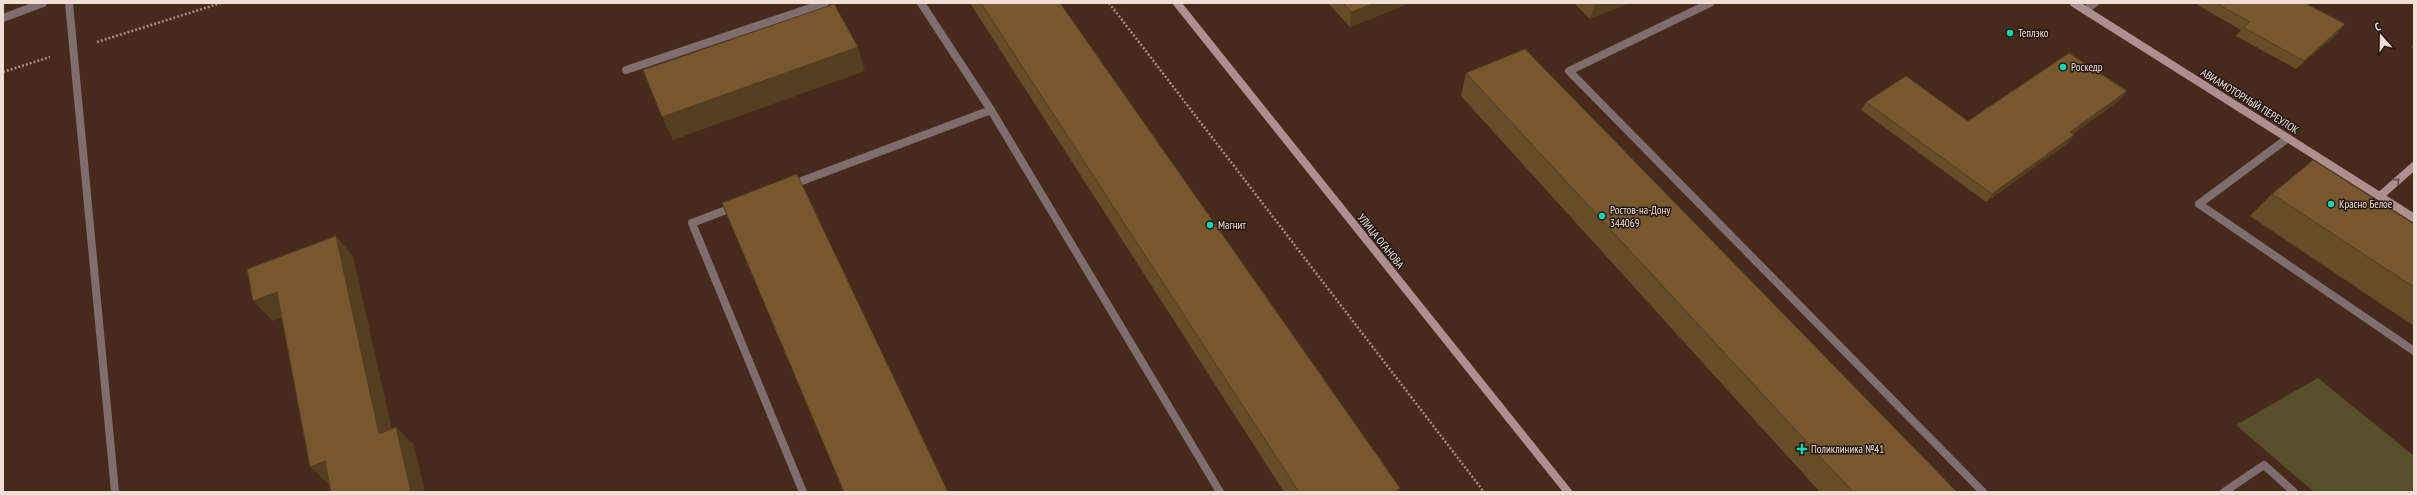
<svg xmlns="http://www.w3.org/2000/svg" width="2417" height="495" viewBox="0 0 2417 495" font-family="'PT Sans Narrow',sans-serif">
  <rect width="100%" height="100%" fill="#462a1c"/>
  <path fill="#564f29" d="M2318,378l96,78v36h-100l-78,-67z"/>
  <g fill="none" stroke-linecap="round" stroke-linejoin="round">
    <g stroke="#a28b7f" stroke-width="2.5" stroke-dasharray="2 2" stroke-linecap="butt">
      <path d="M1109,3l375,489"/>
      <path d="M97,42l124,-39"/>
      <path d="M3,72l47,-15"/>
    </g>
    <g stroke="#7f6e6d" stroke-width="8">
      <path d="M69,3l46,489"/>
      <path d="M921,3l70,107 229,382"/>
      <path d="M1710,3l-141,68 414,421"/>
      <path d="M3,18l40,-15"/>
      <path d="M626,70l199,-67"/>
      <path d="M2288,138l-89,66 215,147"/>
      <path d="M791,185l200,-75"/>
      <path d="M734,207l-42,16 111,269"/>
      <path d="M2224,492l40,-27 30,27"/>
    </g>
    <path stroke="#7f6e6d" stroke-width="8" d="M2085,10l10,-7"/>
    <g stroke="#ab908e" stroke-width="8">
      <path d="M1177,3l391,489"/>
      <path d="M2074,3l340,215"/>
      <path d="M2380,196l34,-30"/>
    </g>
  </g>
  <g fill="#664c28">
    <path d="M970,3h90l340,485 -1,4h-115z"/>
    <path d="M1328,3h82l-60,24z"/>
    <path d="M1574,3h55l-39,16z"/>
    <path d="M2194,3h111l33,30 -42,36 -60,-33 5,-6z"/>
    <path d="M2414,44v4l-3,-1z"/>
    <path d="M1466,73l491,419h-137l-359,-396z"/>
    <path d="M2121,99l-48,35 1,1 -6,8 -82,59 -125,-92 5,-8 102,19z"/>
    <path d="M2272,194l142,30v102l-164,-110z"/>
  </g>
  <g fill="#533e20">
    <path d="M1375,3h35l-60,24 1,-15z"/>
    <path d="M1595,3h34l-39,16z"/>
    <path d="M2345,24l-7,9 -42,36 8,-8z"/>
    <path d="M858,47l7,24 -192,69 -11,-23z"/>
    <path d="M2127,91l-6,8 -57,41 6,-8z"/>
    <path d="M2074,135l-6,8 -82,59 6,-8z"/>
    <path d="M336,236l17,20 44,196 -18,-18z"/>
    <path d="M277,292l19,20 -23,9 -20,-20z"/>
    <path d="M396,427l18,18 11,47h-14z"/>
    <path d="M325,461l5,24 -20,-18z"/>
    <path d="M1400,488l-1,4h-5z"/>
  </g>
  <g fill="#77582e" stroke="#533e20">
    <path d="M981,3h79l340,485 -6,4h-95z"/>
    <path d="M1343,3h32l-24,9z"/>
    <path d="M2216,3h89l40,21 -41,37 -61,-34 7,-5z"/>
    <path d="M834,4l24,43 -196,70 -19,-47z"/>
    <path d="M1525,49l432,443h-104l-387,-419z"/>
    <path d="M2069,53l58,38 -57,41 4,3 -82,59 -126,-92 40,-26 62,45z"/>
    <path d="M2313,160l101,64v63l-142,-93z"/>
    <path d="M797,174l151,318h-104l-122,-289z"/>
    <path d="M336,236l43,198 17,-7 15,65h-80l-6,-31 -15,6 -33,-175 -24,9 -6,-32z"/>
  </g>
  <defs><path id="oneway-chevron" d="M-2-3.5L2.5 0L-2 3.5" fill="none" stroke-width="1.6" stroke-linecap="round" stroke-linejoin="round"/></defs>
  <use stroke="#604d49" href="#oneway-chevron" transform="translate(2397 181) rotate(-42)"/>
  <g fill="#06d5b6" stroke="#231710" stroke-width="1.5">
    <circle cx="2010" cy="33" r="4"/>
    <circle cx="2063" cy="67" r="4"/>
    <circle cx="2331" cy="204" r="4"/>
    <circle cx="1602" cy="216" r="4"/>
    <circle cx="1210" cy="225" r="4"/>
    <path d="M1800 443h4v4h4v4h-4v4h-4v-4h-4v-4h4z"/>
  </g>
  <g text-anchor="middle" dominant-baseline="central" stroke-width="3" stroke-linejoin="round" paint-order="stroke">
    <g font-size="11" fill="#f0ded4" stroke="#231710" text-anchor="start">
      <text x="2018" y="33">Теплэко</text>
      <text x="2071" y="67">Роскедр</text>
      <text x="2339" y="204">Красно Белое</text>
      <text x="1610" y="210">Ростов-на-Дону<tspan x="1610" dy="13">344069</tspan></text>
      <text x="1218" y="225">Магнит</text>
      <text x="1811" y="449">Поликлиника №41</text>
    </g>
    <g font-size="11" fill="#f0ded4" stroke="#231710">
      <text transform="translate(2250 101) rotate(32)">АВИАМОТОРНЫЙ ПЕРЕУЛОК</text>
      <text transform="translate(1381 241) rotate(51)">УЛИЦА ОГАНОВА</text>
    </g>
  </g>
  <rect width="2417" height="495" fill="none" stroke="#f0ded4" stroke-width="8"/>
  <g transform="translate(2381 36) rotate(340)" stroke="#231710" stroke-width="3" paint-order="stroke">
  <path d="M0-3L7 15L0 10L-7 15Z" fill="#f0ded4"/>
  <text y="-6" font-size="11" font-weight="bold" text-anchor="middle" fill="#f0ded4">С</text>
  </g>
</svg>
